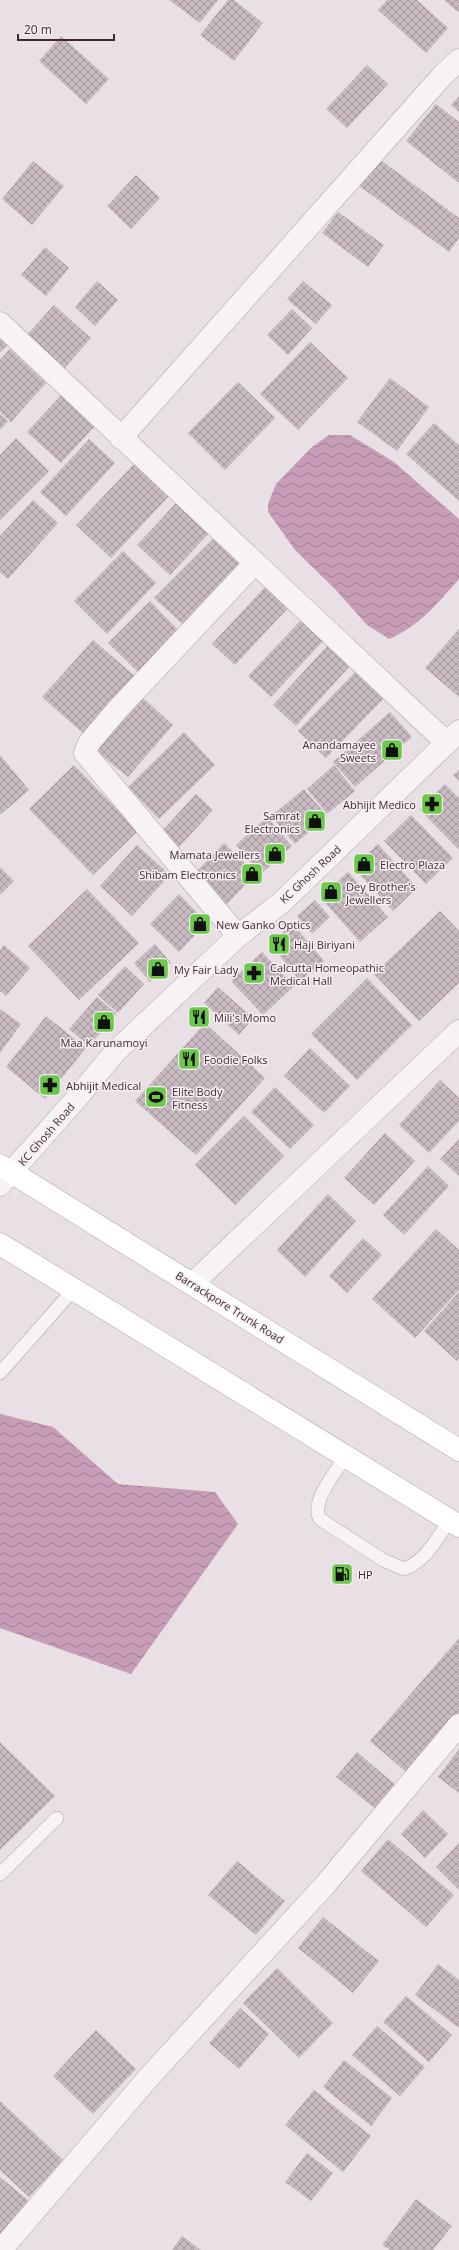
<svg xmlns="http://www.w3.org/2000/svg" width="459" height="2250" viewBox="0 0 459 2250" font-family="'Open Sans',sans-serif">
  <defs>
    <pattern id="water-waves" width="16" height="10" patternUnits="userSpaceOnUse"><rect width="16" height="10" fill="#c79cb6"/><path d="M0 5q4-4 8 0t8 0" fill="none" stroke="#a37f95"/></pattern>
    <pattern id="building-cross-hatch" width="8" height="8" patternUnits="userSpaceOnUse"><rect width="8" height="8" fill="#c8bac1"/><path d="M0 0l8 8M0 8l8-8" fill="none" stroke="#a4979e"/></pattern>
  </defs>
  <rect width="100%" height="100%" fill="#e8e0e4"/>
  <g fill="url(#water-waves)">
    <path d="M329,435h21l44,27 65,57v60c-21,24 -40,47 -70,60l-22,-14 -32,-36 -40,-39 -27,-38v-8l8,-20 36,-37z"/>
    <path d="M0,1414l53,13 65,57 97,8 23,32 -107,150 -131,-46z"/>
  </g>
  <g fill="url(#building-cross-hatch)">
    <path d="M169,0h49l-18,23z"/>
    <path d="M228,0h6l29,23 -29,38 -34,-26z"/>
    <path d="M387,0h30l31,28 -22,25 -48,-43z"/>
    <path d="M444,0h15v12h-1z"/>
    <path d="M61,36l48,43 -23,25 -47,-43z"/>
    <path d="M367,65l21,19 -41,44 -21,-19z"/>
    <path d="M459,96v16l-8,-7z"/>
    <path d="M436,104l23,18v61l-53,-42z"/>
    <path d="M378,158l81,60v20l-10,14 -91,-67z"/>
    <path d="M33,161l31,25 -32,39 -30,-26z"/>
    <path d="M136,175l24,23 -29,31 -24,-23z"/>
    <path d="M338,212l46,33 -16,22 -46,-34z"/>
    <path d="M45,247l24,21 -23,28 -25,-21z"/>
    <path d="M97,281l21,19 -23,26 -20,-19z"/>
    <path d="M303,281l29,24 -16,19 -29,-25z"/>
    <path d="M54,305l37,33 -28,32 -37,-34z"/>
    <path d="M292,309l20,19 -24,27 -21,-20z"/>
    <path d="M0,332l10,11 -10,9z"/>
    <path d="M310,342l38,36 -50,52 -38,-36z"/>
    <path d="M10,349l36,34 -35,39 -11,-10v-52z"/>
    <path d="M390,378l39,29 -32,44 -40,-29z"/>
    <path d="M238,382l37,36 -50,52 -37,-37z"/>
    <path d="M61,395l34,31 -34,37 -34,-31z"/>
    <path d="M0,414l8,7 -8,9z"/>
    <path d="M434,423l25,22v56l-53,-47z"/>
    <path d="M16,438l33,33 -49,49v-65z"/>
    <path d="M89,439l26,24 -49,53 -26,-24z"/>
    <path d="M136,462l34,33 -59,63 -35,-33z"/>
    <path d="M33,500l25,23 -50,56 -8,-7v-36z"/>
    <path d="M177,502l33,30 -40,43 -33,-30z"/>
    <path d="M215,537l32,28 -59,64 -34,-31z"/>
    <path d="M123,551l33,32 -49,51 -33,-33z"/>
    <path d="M266,586l23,21 -54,58 -23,-21z"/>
    <path d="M150,601l31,32 -41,41 -32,-31z"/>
    <path d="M303,618l22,21 -54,58 -23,-21z"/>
    <path d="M459,629v68l-34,-29z"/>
    <path d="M93,640l42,36 -51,58 -42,-37z"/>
    <path d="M327,646l22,21 -53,59 -23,-21z"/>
    <path d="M360,667l28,27 -62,64 -28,-27z"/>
    <path d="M143,698l30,27 -45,52 -33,-27z"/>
    <path d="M390,712l22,25 -57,50 -22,-25z"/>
    <path d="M184,732l31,33 -56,54 -31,-32z"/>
    <path d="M0,755l29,35 -29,25z"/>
    <path d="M74,765l64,66 -45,44 -64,-66z"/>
    <path d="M334,765l21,26 -28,23 -20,-25z"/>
    <path d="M459,770v11l-6,-6z"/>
    <path d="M445,784l14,14v52l-40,-41z"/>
    <path d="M304,789l23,27 -32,28 -24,-28z"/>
    <path d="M196,794l17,16 -34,37 -17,-16z"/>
    <path d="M411,815l42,43 -27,26 -42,-43z"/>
    <path d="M267,817l25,29 -31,28 -25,-29z"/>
    <path d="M224,843l32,31 -31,32 -32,-31z"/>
    <path d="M378,844l39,44 -24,23 -40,-44z"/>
    <path d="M137,845l33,30 -38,41 -32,-30z"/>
    <path d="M0,867l14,14 -14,14z"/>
    <path d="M348,872l40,45 -28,25 -40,-45z"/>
    <path d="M87,889l52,54 -60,57 -51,-54z"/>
    <path d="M179,894l28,29 -28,29 -29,-28z"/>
    <path d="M315,900l15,17 -18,17 -15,-18z"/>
    <path d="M440,911l19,20v52l-40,38 -45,-47z"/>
    <path d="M293,924l31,37 -24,20 -30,-37z"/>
    <path d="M155,944l16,19 -21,19 -16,-19z"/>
    <path d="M4,945l26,23 -24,28 -6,-5v-41z"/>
    <path d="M262,952l32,34 -31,29 -32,-34z"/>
    <path d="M125,966l19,18 -26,29 -20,-18z"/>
    <path d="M367,978l45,47 -55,55 -46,-46z"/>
    <path d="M218,987l35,31 -14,17 -35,-32z"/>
    <path d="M97,997l20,17 -28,32 -20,-17z"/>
    <path d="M0,1009l21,15 -21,29z"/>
    <path d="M46,1016l40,32 -41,51 -39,-32z"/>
    <path d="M205,1023l60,55 -69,77 -61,-54z"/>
    <path d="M310,1048l40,38 -26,27 -40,-37z"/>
    <path d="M440,1080l19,18v23l-30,32 -30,-28z"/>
    <path d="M275,1087l39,38 -24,24 -39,-37z"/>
    <path d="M244,1116l40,40 -49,49 -40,-40z"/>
    <path d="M385,1133l30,28 -41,44 -30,-27z"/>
    <path d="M459,1139v37l-19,-17z"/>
    <path d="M428,1166l21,20 -45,49 -21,-20z"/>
    <path d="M328,1194l28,27 -51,56 -28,-27z"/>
    <path d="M436,1229l23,21v40l-44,48 -43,-39z"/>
    <path d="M363,1238l19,17 -35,38 -18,-17z"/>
    <path d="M459,1292v66l-2,3 -33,-30z"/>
    <path d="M459,1638v74l-53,60 -36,-31z"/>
    <path d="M0,1742l55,54 -55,54z"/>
    <path d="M459,1749v44l-21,-16z"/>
    <path d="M357,1752l40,34 -20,24 -41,-33z"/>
    <path d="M423,1810l25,24 -23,24 -24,-24z"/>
    <path d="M388,1839l66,56 -28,32 -65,-56z"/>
    <path d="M459,1843v47l-23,-23z"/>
    <path d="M237,1861l48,40 -29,34 -48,-40z"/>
    <path d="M323,1917l56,44 -26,32 -55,-45z"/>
    <path d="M438,1964l21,16v48l-44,-33z"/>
    <path d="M277,1968l56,55 -34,35 -56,-55z"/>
    <path d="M406,1996l46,39 -23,27 -46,-40z"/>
    <path d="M240,2008l29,26 -30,35 -30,-26z"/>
    <path d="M377,2026l48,41 -25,29 -48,-41z"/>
    <path d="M96,2030l40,39 -43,45 -40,-38z"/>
    <path d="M344,2060l48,38 -21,28 -48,-39z"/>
    <path d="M314,2090l57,46 -28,36 -58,-47z"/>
    <path d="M0,2101l63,59 -34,37 -29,-27z"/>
    <path d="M307,2153l26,20 -22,28 -26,-19z"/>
    <path d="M0,2177l29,24 -28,33 -1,-1z"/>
    <path d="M416,2199l36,27 -19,24h-43l-8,-5z"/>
    <path d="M182,2236l19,14h-29z"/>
  </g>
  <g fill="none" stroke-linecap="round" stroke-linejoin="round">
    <g stroke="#afa2a8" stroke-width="14">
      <g id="service">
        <path d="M0,1373l74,-84"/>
        <path d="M346,1456c-10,16 -36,46 -26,63l63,41 21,9c22,-8 33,-31 46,-49"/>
        <path d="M0,1874l57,-56"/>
      </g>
    </g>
    <g stroke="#afa2a8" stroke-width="23">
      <g id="minor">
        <path d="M0,323l447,420"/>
        <path d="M121,438l321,-362 17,-16"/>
        <path d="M238,936l-153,-183 4,-10 28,-33 138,-147"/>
        <path d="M0,1185l76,-86 40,-48 122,-115 44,-34 177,-171"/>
        <path d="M192,1284l267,-253"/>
        <path d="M1,2250l149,-174 175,-191 134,-160"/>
      </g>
    </g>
    <g stroke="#b4a0aa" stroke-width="23">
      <g id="primary">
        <path d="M0,1165l459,285"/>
        <path d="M0,1244l459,282"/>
      </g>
    </g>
    <use href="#service" stroke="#f7f3f5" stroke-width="13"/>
    <use href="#minor" stroke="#f7f3f5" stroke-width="22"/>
    <use href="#primary" stroke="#fff" stroke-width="22"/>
  </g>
  <defs>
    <g id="shop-square" transform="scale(1.15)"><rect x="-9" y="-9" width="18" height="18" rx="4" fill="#6bc84a" stroke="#f6eff3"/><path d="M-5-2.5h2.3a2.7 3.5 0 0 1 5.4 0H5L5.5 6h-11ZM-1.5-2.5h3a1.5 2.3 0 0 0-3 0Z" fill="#111"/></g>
    <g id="pharmacy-square" transform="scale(1.15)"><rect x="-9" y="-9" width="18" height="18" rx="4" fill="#6bc84a" stroke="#f6eff3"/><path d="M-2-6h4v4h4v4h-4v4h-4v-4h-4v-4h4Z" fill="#111"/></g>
    <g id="restaurant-square" transform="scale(1.15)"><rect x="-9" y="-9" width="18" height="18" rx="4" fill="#6bc84a" stroke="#f6eff3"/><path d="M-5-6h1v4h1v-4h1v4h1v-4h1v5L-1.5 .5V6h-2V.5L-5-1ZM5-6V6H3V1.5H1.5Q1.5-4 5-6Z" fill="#111"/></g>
    <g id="stadium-square" transform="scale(1.15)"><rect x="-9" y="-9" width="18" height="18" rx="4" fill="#6bc84a" stroke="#f6eff3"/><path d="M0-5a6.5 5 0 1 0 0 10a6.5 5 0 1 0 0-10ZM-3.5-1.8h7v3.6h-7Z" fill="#111"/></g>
    <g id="fuel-square" transform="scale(1.15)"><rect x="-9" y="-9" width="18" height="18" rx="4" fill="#6bc84a" stroke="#f6eff3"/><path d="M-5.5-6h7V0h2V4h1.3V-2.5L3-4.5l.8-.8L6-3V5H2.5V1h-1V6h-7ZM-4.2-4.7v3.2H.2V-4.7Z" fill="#111"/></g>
  </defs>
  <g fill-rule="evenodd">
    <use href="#shop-square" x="392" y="750"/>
    <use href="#pharmacy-square" x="432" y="804"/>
    <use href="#shop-square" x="315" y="821"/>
    <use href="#shop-square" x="275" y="854"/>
    <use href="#shop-square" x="364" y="864"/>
    <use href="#shop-square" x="252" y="874"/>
    <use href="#shop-square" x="331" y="892"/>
    <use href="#shop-square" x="200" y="924"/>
    <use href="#restaurant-square" x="279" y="944"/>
    <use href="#shop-square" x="158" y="969"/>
    <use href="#pharmacy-square" x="254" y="973"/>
    <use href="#restaurant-square" x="199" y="1017"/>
    <use href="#shop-square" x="104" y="1022"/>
    <use href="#restaurant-square" x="189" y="1059"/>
    <use href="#pharmacy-square" x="50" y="1085"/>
    <use href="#stadium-square" x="156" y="1097"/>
    <use href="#fuel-square" x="342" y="1574"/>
  </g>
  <g text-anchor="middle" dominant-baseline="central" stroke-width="3" stroke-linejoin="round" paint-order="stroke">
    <g font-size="11" fill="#3f2934" stroke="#f6eff3" text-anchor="start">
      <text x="376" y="744" text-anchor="end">Anandamayee<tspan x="376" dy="13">Sweets</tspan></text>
      <text x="416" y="804" text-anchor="end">Abhijit Medico</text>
      <text x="300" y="815" text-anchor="end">Samrat<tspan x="300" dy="13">Electronics</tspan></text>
      <text x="260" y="854" text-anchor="end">Mamata Jewellers</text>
      <text x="380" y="864">Electro Plaza</text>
      <text x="236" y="874" text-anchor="end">Shibam Electronics</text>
      <text x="346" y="886">Dey Brother's<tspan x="346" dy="13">Jewellers</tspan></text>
      <text x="216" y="924">New Ganko Optics</text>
      <text x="294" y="944">Haji Biriyani</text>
      <text x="270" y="967">Calcutta Homeopathic<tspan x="270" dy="13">Medical Hall</tspan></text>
      <text x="174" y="969">My Fair Lady</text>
      <text x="214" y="1017">Mili's Momo</text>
      <text x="104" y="1042" text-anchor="middle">Maa Karunamoyi</text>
      <text x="204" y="1059">Foodie Folks</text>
      <text x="66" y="1085">Abhijit Medical</text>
      <text x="172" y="1091">Elite Body<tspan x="172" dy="13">Fitness</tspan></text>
      <text x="358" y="1574">HP</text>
    </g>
    <g font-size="11" fill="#3f2934" stroke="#f6eff3">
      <text transform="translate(310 874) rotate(-43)">KC Ghosh Road</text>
      <text transform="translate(46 1134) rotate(-49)">KC Ghosh Road</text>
      <text transform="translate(230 1307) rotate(32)">Barrackpore Trunk Road</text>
    </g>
  </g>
  <path d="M18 34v6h96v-6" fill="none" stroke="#3f2934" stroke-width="2"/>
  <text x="24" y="34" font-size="12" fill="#3f2934" stroke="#f6eff3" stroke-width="3" paint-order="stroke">20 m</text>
</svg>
